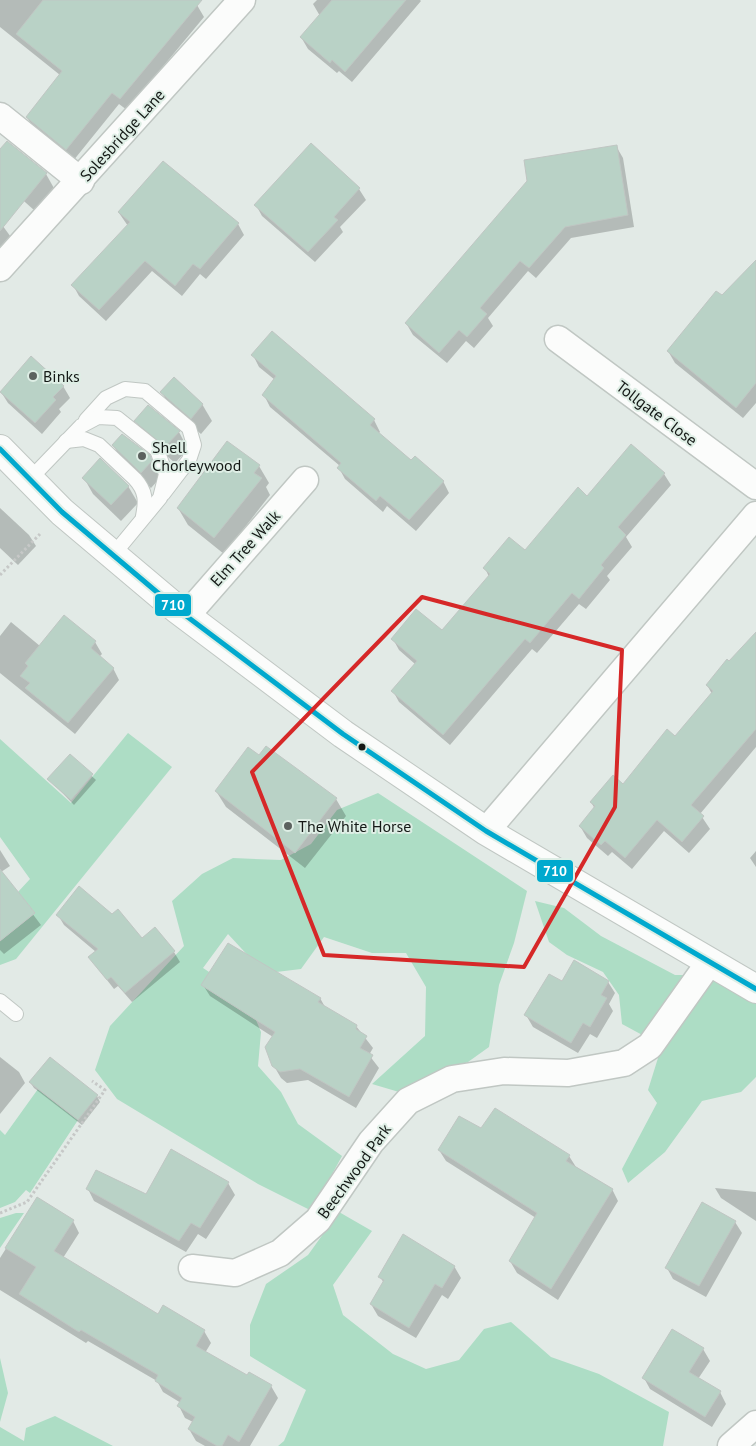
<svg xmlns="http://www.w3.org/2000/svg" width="756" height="1446" viewBox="0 0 756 1446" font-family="'PT Sans',sans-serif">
  <rect width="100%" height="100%" fill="#e2eae6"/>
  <g fill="#adddc5">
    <path d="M128,733l44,34 -156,192 -16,6v-24l35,-28 -17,-21 12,-13 -30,-42v-98l71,64z"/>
    <path d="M378,793l149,98 -13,52 -15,42 -10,62 -21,15 -69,30 -27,-8 53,-48 1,-49 -20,-34h-34l-48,-16 -23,32 -33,4 -15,-12 -25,-27 -25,34 43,28 15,36 -3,34 23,26 17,32 44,32 -30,55 -54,-27 -141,-85 -22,-29 15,-44 74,-80 -12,-45 30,-27 31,-16 48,2 30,-16 26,-34z"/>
    <path d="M535,901l29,7 37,28 74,39h34l47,27v75l-15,15 -39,9 -37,51 -37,31 -6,-14 35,-66 -9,-13 10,-32 -12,-21 -24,-13 -3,-29 -16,-23 -36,-17 -18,-13z"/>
    <path d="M38,1089l40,31 -48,73 -4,-3 -11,12 -15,6v-78l5,5z"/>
    <path d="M339,1212l33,19 -39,54 10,30 50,39 33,15 33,-9 25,-31 27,-7 40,35 48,17 70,38 -6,34h-385l6,-5 22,-51 -56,-34v-31l16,-41 42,-29z"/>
    <path d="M16,1213h8l-24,35v-30z"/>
    <path d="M0,1358l8,35 -8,29z"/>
    <path d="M55,1416l58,30h-113v-19l24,14 2,-13z"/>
  </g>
  <g fill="#0003">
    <path d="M0,0h190l7,5 7,12 -77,93 -8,-6 -46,57 -39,-32 -7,-12 33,-42 -60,-48z"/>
    <path d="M317,0h103l1,1 -69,81 -13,-11 -2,2 -29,-24 -7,-12 19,-21 -7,-12z"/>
    <path d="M616,146l7,12 11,69 -63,11 -35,40 -8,-7 -40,47 5,8 -19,22 -8,-7 -19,22 -34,-28 -7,-12z"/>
    <path d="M0,151l46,23 14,25 -16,20 -37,-33 -7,-12z"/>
    <path d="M359,189l7,11 -26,27 3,5 -28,30 -53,-46 -6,-11z"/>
    <path d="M119,213l119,11 6,11 -38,44 -6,-5 -18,22 -30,-25 -46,50 -27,-25 -6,-11 55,-59z"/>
    <path d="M0,222l13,18 -13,16z"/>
    <path d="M756,261v142l-13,15 -68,-55 -7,-12z"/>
    <path d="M253,355l121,65 6,12 -2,2 34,27 31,20 6,12 -33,38 -29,-25 -4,6 -38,-33 -6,-11 1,-2 -70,-59 -6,-12 11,-15 -16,-13z"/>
    <path d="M63,386l7,12 -11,11 2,3 -19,22 -34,-31 -7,-11z"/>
    <path d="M162,392l40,12 10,17 -11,13 -30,-25z"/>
    <path d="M136,421l43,11 9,17 -13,14 -30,-26z"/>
    <path d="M227,443l32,23 10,17 -3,4 4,8 -46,59 -36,-29 -10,-17z"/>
    <path d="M113,445l36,11 11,22 -9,10 -28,-26z"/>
    <path d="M664,474l7,11 -45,52 6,10 -25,29 3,4 -24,29 -7,-5 -42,49 -5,-4 -82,96 -51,-43 -6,-11 22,-27 -16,-14 -6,-11 49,-7 47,-55 -4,-9 40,-16 62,-55z"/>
    <path d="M84,478l44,8 10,17 -17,18 -28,-27z"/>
    <path d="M0,508l29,27 7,11 -18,19 -18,-17z"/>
    <path d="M11,622l29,24 55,-4 7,12 -3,3 14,11 6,12 -44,54 -75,-61v-37z"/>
    <path d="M756,635v112l-56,67 10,15 -21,24 -25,-22 -32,38 -20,-17 -4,4 -21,-18 -7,-12 15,-17 -4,-7 32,-17 52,-47 37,-44 -5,-9z"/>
    <path d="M266,747l70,52 10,17 -41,52 -79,-61 -10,-16 43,-34z"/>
    <path d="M70,756l26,24 -22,25 -25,-26z"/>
    <path d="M0,850l10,16 -9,6 40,53 -37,29 -4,-4z"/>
    <path d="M756,851v16l-6,-9z"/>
    <path d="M58,915l84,25 32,12 6,10 -48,40 -14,-16 -4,3 -25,-32 7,-5 -32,-27z"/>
    <path d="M562,982h46l7,11 -6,11 4,7 -16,27 -7,-4 -12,19 -45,-26 -7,-12z"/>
    <path d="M203,985l117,13 5,9 31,19 17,22 -4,7 10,13 -23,40 -48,-28 -21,3 -6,-5 -7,-12 -1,-29 -63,-41z"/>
    <path d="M0,1057l19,15 6,11 -25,31z"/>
    <path d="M50,1058l47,38 3,6 -18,23 -48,-37 -4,-6z"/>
    <path d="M482,1129l87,27 7,11 36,22 6,12 -60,99 -41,-27 -7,-12 26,-43 -90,-57 -7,-11z"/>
    <path d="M228,1183l7,12 -29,44 -8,-5 -12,18 -92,-51 -6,-12 59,6z"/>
    <path d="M715,1188l41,4v29l-35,-23z"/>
    <path d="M37,1199l36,22 6,12 -16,25 95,57 5,-8 41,24 7,12 -6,10 43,24 23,9 7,12 -28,48h-45l-9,-5 -7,-12 4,-7 -8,-4 -6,-12 2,-3 -18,-11 -6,-11 -69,-40 -2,2 -86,-53v-32z"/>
    <path d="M735,1222l7,11 -36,64 -33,-18 -6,-11z"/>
    <path d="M454,1266l7,12 -13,21 -6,-4 -26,43 -38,-22 -7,-12 13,-21 -4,-6z"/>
    <path d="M703,1349l7,12 -12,18 22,13 6,12 -14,23 -62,-38 -6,-11z"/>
  </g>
  <g fill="#b9d2c6" stroke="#c0c6c3">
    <path d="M43,0h159l-82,99 -8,-6 -46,57 -40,-33 36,-46 -46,-37z"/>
    <path d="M332,0h74l-61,72 -13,-12 -2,3 -30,-26z"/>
    <path d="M7,141l40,32 -47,58v-82z"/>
    <path d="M311,143l49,45 -26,29 4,3 -30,32 -54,-47z"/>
    <path d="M617,145l11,70 -63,12 -36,41 -9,-7 -40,47 7,6 -20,23 -8,-7 -20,23 -34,-30 122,-142 -3,-21z"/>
    <path d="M163,161l76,62 -39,46 -7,-5 -18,22 -30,-25 -46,49 -28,-25 59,-63 -12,-10z"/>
    <path d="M756,260v123l-20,25 -69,-57 49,-60 6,4z"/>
    <path d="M272,331l103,88 -5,6 41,35 4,-4 29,25 -35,39 -29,-24 -4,5 -39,-33 4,-5 -79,-68 14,-19 -25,-21z"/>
    <path d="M31,356l33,30 -11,11 3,3 -21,23 -35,-31z"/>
    <path d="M174,377l29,27 -12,15 -31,-27z"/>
    <path d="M148,405l32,26 -15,16 -31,-26z"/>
    <path d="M122,434l28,21 2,6 -11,12 -29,-28z"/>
    <path d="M227,441l33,24 -6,8 8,5 -48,60 -37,-30z"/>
    <path d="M631,444l34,29 -47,54 8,8 -25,30 3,3 -25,31 -7,-6 -42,50 -5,-4 -82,96 -52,-44 26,-30 -26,-22 25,-30 26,21 48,-56 -7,-6 26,-31 16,13 53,-63 9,9z"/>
    <path d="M100,458l29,28 -18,19 -29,-27z"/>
    <path d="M64,615l32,26 -5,7 23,20 -46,55 -43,-35 5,-5 -10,-7 8,-10 -3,-3z"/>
    <path d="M756,632v97l-65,76 13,11 -22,26 -25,-22 -32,38 -20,-17 -4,4 -22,-19 16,-20 -5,-4 23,-27 10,9 44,-55 8,7 38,-45 -7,-6 21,-26 2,2z"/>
    <path d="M266,746l71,52 -42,55 -80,-62 33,-44 11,8z"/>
    <path d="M70,754l23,20 -22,26 -24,-21z"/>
    <path d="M0,869l35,44 -35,28z"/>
    <path d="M79,886l33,28 6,-5 24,29 13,-11 20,24 -50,42 -14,-16 -4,3 -19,-23 10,-8 -42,-34z"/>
    <path d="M228,943l93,55 -3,4 39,23 -1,4 11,7 -7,12 13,7 -24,42 -49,-28 -20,3 -8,-6 -7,-19 10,-15 -74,-47z"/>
    <path d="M574,960l35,21 -8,14 6,3 -17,29 -7,-4 -12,20 -47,-28 25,-41 13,7z"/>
    <path d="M50,1057l48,38 -20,25 -49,-38z"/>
    <path d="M495,1108l75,47 -4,6 47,28 -62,100 -42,-28 28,-48 -99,-63 21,-34 22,12z"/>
    <path d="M171,1149l58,33 -29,46 -9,-5 -12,18 -93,-52 10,-19 50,24z"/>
    <path d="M37,1197l37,23 -20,31 104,63 5,-9 42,25 -9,16 51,29 2,-3 23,13 -33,57 -11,-7 -6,11h-5l-29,-17 7,-12 -18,-11 5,-8 -27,-17 3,-6 -77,-45 -2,2 -60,-38 17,-27 -31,-19z"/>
    <path d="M702,1202l34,19 -37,65 -34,-18z"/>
    <path d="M403,1234l52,32 -13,22 -7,-4 -26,44 -39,-24 14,-24 -6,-3z"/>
    <path d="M672,1329l32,19 -15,24 32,19 -16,26 -63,-39z"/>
  </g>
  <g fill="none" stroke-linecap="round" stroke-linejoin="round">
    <g stroke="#c0c7c3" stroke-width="16">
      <g id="service">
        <path d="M86,420l20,-22 19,-9 20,2 44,37 5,17 -5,15 -26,34"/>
        <path d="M66,441l18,-2 15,6 36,34c11,12 11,22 8,37"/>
        <path d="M30,479l51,-53 17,-9 19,1 40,32 9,24 -6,24 -47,57"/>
        <path d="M0,1001l16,13"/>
      </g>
    </g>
    <g stroke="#c0c7c3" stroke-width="29">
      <g id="minor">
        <path d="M0,116l81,65"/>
        <path d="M0,268l242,-268"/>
        <path d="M558,339l198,147"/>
        <path d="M186,616l119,-136"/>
        <path d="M486,831l270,-316"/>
        <path d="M192,1268l43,5 45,-20 38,-33 53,-78 37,-41 44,-22 52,-8 64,2 56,-10 26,-17 59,-83"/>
        <path d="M731,1446l25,-22"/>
      </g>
    </g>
    <g stroke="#c0c7c3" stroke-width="30">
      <path id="primary" d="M0,449l62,63 115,97 166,125 143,97 270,158"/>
    </g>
    <g stroke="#c6c8c7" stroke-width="3" stroke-dasharray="2.5 2.5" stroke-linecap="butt">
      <path d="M0,575l40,-41"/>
      <path d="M0,1213l27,-11 78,-112 -13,-9"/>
    </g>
    <use href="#service" stroke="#fbfcfb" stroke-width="14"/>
    <use href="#minor" stroke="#fbfcfb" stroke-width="26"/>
    <use href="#primary" stroke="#fbfcfb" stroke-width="28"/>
    <g stroke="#deeee5" stroke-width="9">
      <path id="bus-1" d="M0,449l62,63 115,97 166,125 143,97 270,158"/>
    </g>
    <use href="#bus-1" stroke="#00a9ce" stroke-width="5"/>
  </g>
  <path fill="none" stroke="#d62828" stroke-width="4" stroke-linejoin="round" d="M422,597l200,53 -7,157 -91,160 -200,-12 -72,-183z"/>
  <g fill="#5c625f" stroke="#deeee5" stroke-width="2">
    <circle cx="33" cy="376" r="5"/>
    <circle cx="142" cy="456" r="5"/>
    <circle cx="288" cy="826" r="5"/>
  </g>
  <circle fill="#141916" stroke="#deeee5" stroke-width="2" cx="362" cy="747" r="4.5"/>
  <g text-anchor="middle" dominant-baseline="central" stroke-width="4" stroke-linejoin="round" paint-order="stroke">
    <g font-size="16" fill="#141916" stroke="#deeee5">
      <text transform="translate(122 135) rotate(-48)">Solesbridge Lane</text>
      <text transform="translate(657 413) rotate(37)">Tollgate Close</text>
      <text transform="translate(245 548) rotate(-48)">Elm Tree Walk</text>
      <text transform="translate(354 1171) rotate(-54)">Beechwood Park</text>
    </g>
    <g font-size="16" fill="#141916" stroke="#deeee5" text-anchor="start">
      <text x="43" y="376">Binks</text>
      <text x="152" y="447">Shell<tspan x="152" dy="18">Chorleywood</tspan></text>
      <text x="298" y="826">The White Horse</text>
    </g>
  </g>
  <g stroke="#deeee5" stroke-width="2">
    <rect x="154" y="593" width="38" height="24" rx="5" fill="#00a9ce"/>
    <rect x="536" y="859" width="38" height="24" rx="5" fill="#00a9ce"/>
  </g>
  <g font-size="14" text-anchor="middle" font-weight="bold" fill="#fff">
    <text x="173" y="610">710</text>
    <text x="555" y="876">710</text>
  </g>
</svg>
